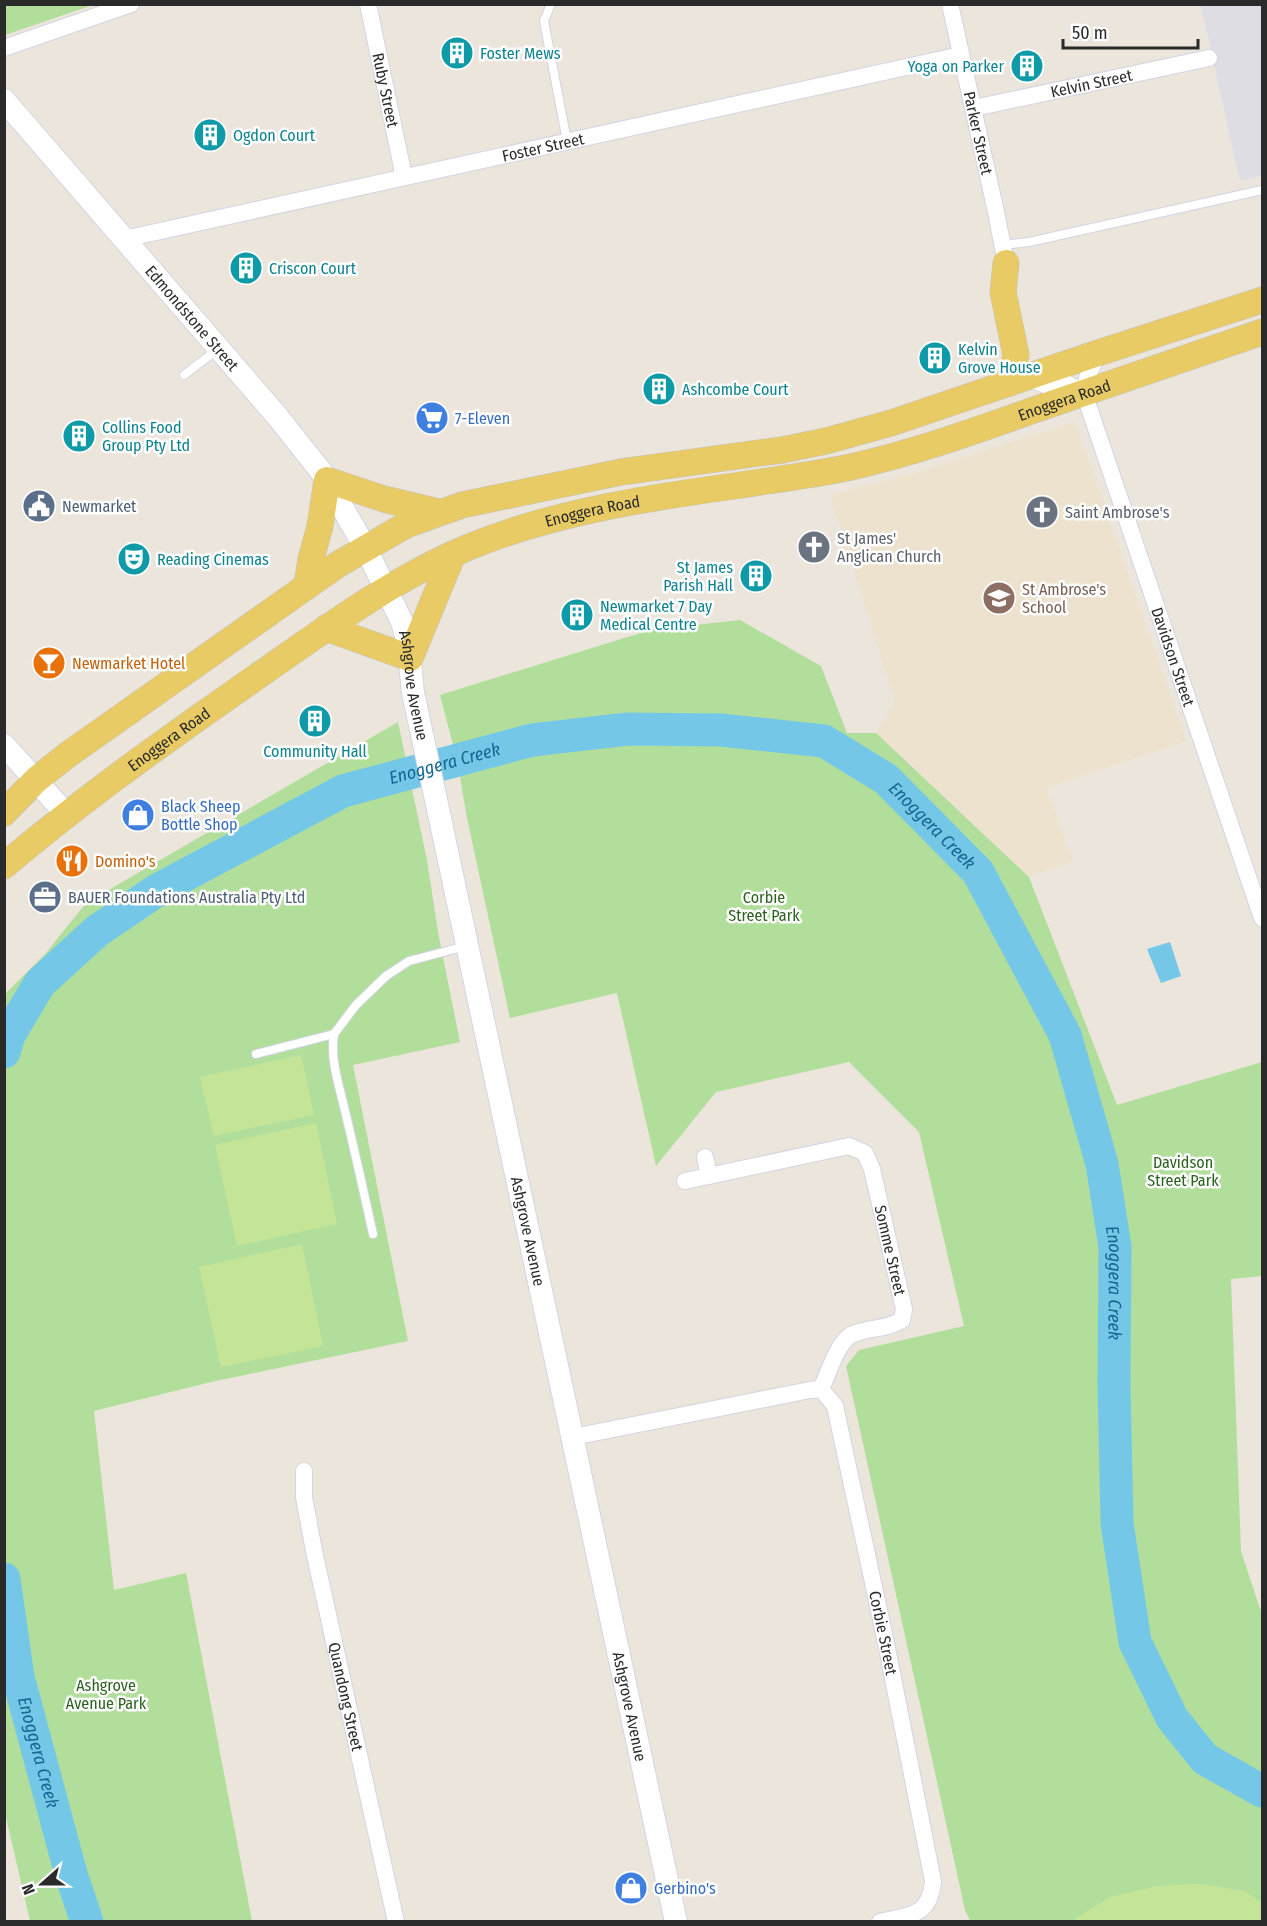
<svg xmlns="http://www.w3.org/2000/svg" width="1267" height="1926" viewBox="0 0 1267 1926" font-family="'Fira Sans Condensed',sans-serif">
  <rect width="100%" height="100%" fill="#ebe5dc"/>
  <path fill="#dfdde4" d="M1201,5h61v171l-22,5z"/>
  <path fill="#ece2cd" d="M1075,422l111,319 -140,47 27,73 -44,16 -153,-144 19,-32 -65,-206 82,-21z"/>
  <g fill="#b2de9c">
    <path d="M5,4h88v1l-88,30z"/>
    <path d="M740,620l81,46 26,67h29l153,144 88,228 145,-43v214l-31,3 10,272 21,64v306h-292l-5,-11 -119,-544 13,-16 105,-24 -45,-194 -70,-70 -133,30 -60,74 -39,-173 -107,25 -43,-200 -10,-58 -17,-65 210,-65z"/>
    <path d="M398,722l29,138 11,72 22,110 -107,23 55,276 -197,41 -117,29 20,179 72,-17 66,348h-222l-26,-112v-814l41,-41 41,-51z"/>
  </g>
  <g fill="#c4e598">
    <path d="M301,1055l13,60 -100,21 -14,-59z"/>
    <path d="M316,1123l21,101 -100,22 -22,-101z"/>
    <path d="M302,1244l21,102 -102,21 -22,-100z"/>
    <path d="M1199,1884l46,7 17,12v18h-190l38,-24 47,-11z"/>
  </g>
  <path fill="#75c7e7" d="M1170,942l11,34 -20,7 -14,-34z"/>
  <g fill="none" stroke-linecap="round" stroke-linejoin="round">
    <g stroke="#75c7e7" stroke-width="33">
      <path id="s1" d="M4,1052l5,-17 31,-52 57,-52 62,-42 184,-98 189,-51 96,-11 93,1 103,11 62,38 92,93 87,163 37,129 13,83 -1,138 3,138 18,119 37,76 33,41 57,32"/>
      <path id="s2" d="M4,1579l14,98 53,197 16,48"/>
    </g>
    <g stroke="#d2d5e2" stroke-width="10">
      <g id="lane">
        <path d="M551,4l-7,17 23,120"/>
        <path d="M1003,245l26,-3 233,-52"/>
        <path d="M184,375l34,-26"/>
        <path d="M334,1034c-4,27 5,50 11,77 10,41 19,82 28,123"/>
        <path d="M256,1054l78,-20 22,-29 30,-29 23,-15 57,-15"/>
      </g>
    </g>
    <g stroke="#d2d5e2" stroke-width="18">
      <g id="street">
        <path id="s3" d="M368,4l36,173"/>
        <path id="s4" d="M950,4l46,208 10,51"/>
        <path d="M4,48l127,-44"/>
        <path id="s5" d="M974,108l235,-50"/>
        <path id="s6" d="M124,239l837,-184"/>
        <path id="s7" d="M1098,353l-11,25 -3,15 178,525"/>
        <path d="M1026,377l24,10 16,-4 18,10"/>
        <path d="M705,1157l4,19"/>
        <path id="s8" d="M685,1181l164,-35 16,7 7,16 32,140 -2,11c-16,10 -35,7 -51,15 -14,8 -23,40 -30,54"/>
        <path id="s9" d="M821,1389l14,17 51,237 47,238c-3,36 -24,34 -53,41"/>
        <path d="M573,1437l237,-47 11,-1"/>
        <path id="s10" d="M304,1471v26l10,54 82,371"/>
      </g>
    </g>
    <g stroke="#d2d5e2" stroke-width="24">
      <g id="secondary">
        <path id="s11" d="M4,100l273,316 46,58 42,73 37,75 6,20 5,51 7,32 256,1197"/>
        <path d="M4,745l62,69"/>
      </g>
    </g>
    <g stroke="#c3c3c3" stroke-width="27">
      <g id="primary">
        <path d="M1006,263l-3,29 13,63 -7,28"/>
        <path d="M307,585l4,-26 9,-33 7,-46 57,19 54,13"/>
        <path d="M326,628l84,30 43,-104"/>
        <path d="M4,813l32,-33 30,-24 271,-191 69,-40 56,-20 159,-33 161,-22 44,-9 65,-18 207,-70 164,-53"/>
        <path id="s12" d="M4,866c80,-68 165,-128 251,-188 69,-48 137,-99 214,-131 82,-34 178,-49 265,-61 39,-6 79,-11 117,-19 62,-14 121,-35 180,-56 77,-26 154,-52 231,-79"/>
      </g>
    </g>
    <use href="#lane" stroke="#fff" stroke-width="8"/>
    <use href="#street" stroke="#fff" stroke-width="16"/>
    <use href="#secondary" stroke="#fff" stroke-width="22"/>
    <use href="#primary" stroke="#e8cb65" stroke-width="26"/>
  </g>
  <defs>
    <g id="building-disc" transform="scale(1.725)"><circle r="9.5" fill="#0f9aa8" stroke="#fff"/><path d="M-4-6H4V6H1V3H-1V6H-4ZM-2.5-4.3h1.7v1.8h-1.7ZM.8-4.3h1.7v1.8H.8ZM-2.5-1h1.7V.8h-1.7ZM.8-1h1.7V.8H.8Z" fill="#fff"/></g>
    <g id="supermarket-disc" transform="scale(1.725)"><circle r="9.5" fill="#3f7fe0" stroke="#fff"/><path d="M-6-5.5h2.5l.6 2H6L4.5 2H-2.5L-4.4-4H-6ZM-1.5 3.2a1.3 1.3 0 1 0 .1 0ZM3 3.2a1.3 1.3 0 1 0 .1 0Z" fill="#fff"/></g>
    <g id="civic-disc" transform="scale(1.725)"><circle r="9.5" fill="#5c6f8a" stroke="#fff"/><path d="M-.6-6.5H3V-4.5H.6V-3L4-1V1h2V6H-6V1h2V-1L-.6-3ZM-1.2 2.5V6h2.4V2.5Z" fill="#fff"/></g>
    <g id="church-disc" transform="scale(1.725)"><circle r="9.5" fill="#6b7280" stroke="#fff"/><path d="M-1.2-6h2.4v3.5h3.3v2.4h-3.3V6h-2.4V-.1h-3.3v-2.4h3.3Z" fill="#fff"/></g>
    <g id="theatre-disc" transform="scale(1.725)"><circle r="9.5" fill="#0f9aa8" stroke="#fff"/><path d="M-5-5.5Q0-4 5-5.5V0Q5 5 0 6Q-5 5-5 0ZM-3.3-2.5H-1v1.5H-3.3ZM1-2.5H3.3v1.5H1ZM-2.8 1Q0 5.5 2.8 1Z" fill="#fff"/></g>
    <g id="school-disc" transform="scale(1.725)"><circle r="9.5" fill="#8d6e63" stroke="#fff"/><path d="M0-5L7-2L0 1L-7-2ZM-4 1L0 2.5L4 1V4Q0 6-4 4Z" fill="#fff"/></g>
    <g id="bar-disc" transform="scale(1.725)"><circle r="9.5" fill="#e8710a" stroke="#fff"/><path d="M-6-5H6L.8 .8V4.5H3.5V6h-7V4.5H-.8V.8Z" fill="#fff"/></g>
    <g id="shop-disc" transform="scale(1.725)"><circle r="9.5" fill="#3f7fe0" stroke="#fff"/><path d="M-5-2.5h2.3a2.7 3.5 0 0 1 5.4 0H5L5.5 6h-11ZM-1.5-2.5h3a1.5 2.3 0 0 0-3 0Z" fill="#fff"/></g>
    <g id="restaurant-disc" transform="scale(1.725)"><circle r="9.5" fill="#e8710a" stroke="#fff"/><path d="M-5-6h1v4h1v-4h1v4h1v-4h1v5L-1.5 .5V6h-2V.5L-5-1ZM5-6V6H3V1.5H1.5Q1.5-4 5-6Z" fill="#fff"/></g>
    <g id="office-disc" transform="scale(1.725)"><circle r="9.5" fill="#5c6f8a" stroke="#fff"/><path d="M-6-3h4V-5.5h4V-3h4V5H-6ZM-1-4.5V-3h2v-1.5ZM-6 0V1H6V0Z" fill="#fff"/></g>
  </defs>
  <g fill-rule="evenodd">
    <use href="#building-disc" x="457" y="53"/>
    <use href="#building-disc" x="1027" y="66"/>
    <use href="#building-disc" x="210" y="135"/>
    <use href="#building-disc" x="246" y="268"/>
    <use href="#building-disc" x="935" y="358"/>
    <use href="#building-disc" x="659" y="389"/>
    <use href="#supermarket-disc" x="432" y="418"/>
    <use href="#building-disc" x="79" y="436"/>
    <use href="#civic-disc" x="39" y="506"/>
    <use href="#church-disc" x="1042" y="512"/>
    <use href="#church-disc" x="814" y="547"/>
    <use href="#theatre-disc" x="134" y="559"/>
    <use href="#building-disc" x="756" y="576"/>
    <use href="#school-disc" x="999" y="598"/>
    <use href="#building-disc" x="577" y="615"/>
    <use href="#bar-disc" x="49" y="663"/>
    <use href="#building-disc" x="315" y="721"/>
    <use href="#shop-disc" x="138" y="815"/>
    <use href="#restaurant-disc" x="72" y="861"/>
    <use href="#office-disc" x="45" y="897"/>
    <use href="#shop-disc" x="631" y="1888"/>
  </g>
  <g text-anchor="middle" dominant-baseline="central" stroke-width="5" stroke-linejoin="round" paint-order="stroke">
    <g font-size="16" fill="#0d838f" stroke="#fff" text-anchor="start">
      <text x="480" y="53">Foster Mews</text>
      <text x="1004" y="66" text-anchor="end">Yoga on Parker</text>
      <text x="233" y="135">Ogdon Court</text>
      <text x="269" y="268">Criscon Court</text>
      <text x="958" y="349">Kelvin<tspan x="958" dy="18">Grove House</tspan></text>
      <text x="682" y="389">Ashcombe Court</text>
      <text x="102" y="427">Collins Food<tspan x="102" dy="18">Group Pty Ltd</tspan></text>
      <text x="157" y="559">Reading Cinemas</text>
      <text x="733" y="567" text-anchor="end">St James<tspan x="733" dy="18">Parish Hall</tspan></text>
      <text x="600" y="606">Newmarket 7 Day<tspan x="600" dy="18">Medical Centre</tspan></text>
      <text x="315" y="751" text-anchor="middle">Community Hall</text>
    </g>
    <g font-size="16" fill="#2a2a2a" stroke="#fff">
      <text stroke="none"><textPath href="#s5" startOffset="120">Kelvin Street</textPath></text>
      <text stroke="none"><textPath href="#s3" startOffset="88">Ruby Street</textPath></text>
      <text stroke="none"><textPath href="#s4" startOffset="132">Parker Street</textPath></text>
      <text stroke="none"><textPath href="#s6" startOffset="429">Foster Street</textPath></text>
      <text stroke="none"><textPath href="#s11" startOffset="288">Edmondstone Street</textPath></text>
      <text stroke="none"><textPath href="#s12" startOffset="1180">Enoggera Road</textPath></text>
      <text stroke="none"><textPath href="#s12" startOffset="694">Enoggera Road</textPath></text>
      <text stroke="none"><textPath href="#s7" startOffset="321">Davidson Street</textPath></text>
      <text stroke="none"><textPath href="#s11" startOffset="724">Ashgrove Avenue</textPath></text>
      <text stroke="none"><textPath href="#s12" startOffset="208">Enoggera Road</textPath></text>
      <text stroke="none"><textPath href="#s11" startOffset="1282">Ashgrove Avenue</textPath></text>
      <text stroke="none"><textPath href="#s8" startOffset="286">Somme Street</textPath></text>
      <text stroke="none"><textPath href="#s9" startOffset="254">Corbie Street</textPath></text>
      <text stroke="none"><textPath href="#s10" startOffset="230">Quandong Street</textPath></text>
      <text stroke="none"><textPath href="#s11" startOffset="1768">Ashgrove Avenue</textPath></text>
    </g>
    <g font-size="16" fill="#366cbe" stroke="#fff" text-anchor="start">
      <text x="455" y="418">7-Eleven</text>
      <text x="161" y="806">Black Sheep<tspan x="161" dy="18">Bottle Shop</tspan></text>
      <text x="654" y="1888">Gerbino's</text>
    </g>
    <g font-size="16" fill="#4e5e75" stroke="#fff" text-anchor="start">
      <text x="62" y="506">Newmarket</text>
      <text x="68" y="897">BAUER Foundations Australia Pty Ltd</text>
    </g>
    <g font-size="16" fill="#5b616d" stroke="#fff" text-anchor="start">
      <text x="1065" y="512">Saint Ambrose's</text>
      <text x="837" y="538">St James'<tspan x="837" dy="18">Anglican Church</tspan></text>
    </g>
    <g font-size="16" fill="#785e54" stroke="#fff" text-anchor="start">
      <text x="1022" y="589">St Ambrose's<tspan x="1022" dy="18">School</tspan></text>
    </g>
    <g font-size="16" fill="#c56008" stroke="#fff" text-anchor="start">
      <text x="72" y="663">Newmarket Hotel</text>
      <text x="95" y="861">Domino's</text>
    </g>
    <g font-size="16" fill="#2b621e" stroke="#fff">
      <text x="764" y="897">Corbie<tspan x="764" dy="18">Street Park</tspan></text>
      <text x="1183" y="1162">Davidson<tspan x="1183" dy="18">Street Park</tspan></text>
      <text x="106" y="1685">Ashgrove<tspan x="106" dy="18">Avenue Park</tspan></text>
    </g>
    <g font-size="18" font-style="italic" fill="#156692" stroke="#fff">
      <text stroke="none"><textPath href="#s1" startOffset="544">Enoggera Creek</textPath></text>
      <text stroke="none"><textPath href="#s1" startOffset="1066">Enoggera Creek</textPath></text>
      <text stroke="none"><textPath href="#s1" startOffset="1570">Enoggera Creek</textPath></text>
      <text stroke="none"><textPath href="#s2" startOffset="177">Enoggera Creek</textPath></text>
    </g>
  </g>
  <rect width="1267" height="1926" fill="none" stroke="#2a2a2a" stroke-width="12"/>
  <g transform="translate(42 1884) rotate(249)" stroke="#ffffff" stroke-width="4.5" paint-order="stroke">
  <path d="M0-4.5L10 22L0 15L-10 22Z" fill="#2a2a2a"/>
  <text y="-9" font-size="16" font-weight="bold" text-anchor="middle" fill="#2a2a2a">N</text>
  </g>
  <path d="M1063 39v9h135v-9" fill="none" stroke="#2a2a2a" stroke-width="3"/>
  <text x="1072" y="39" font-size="18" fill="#2a2a2a" stroke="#ffffff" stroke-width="4.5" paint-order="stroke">50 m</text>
</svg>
